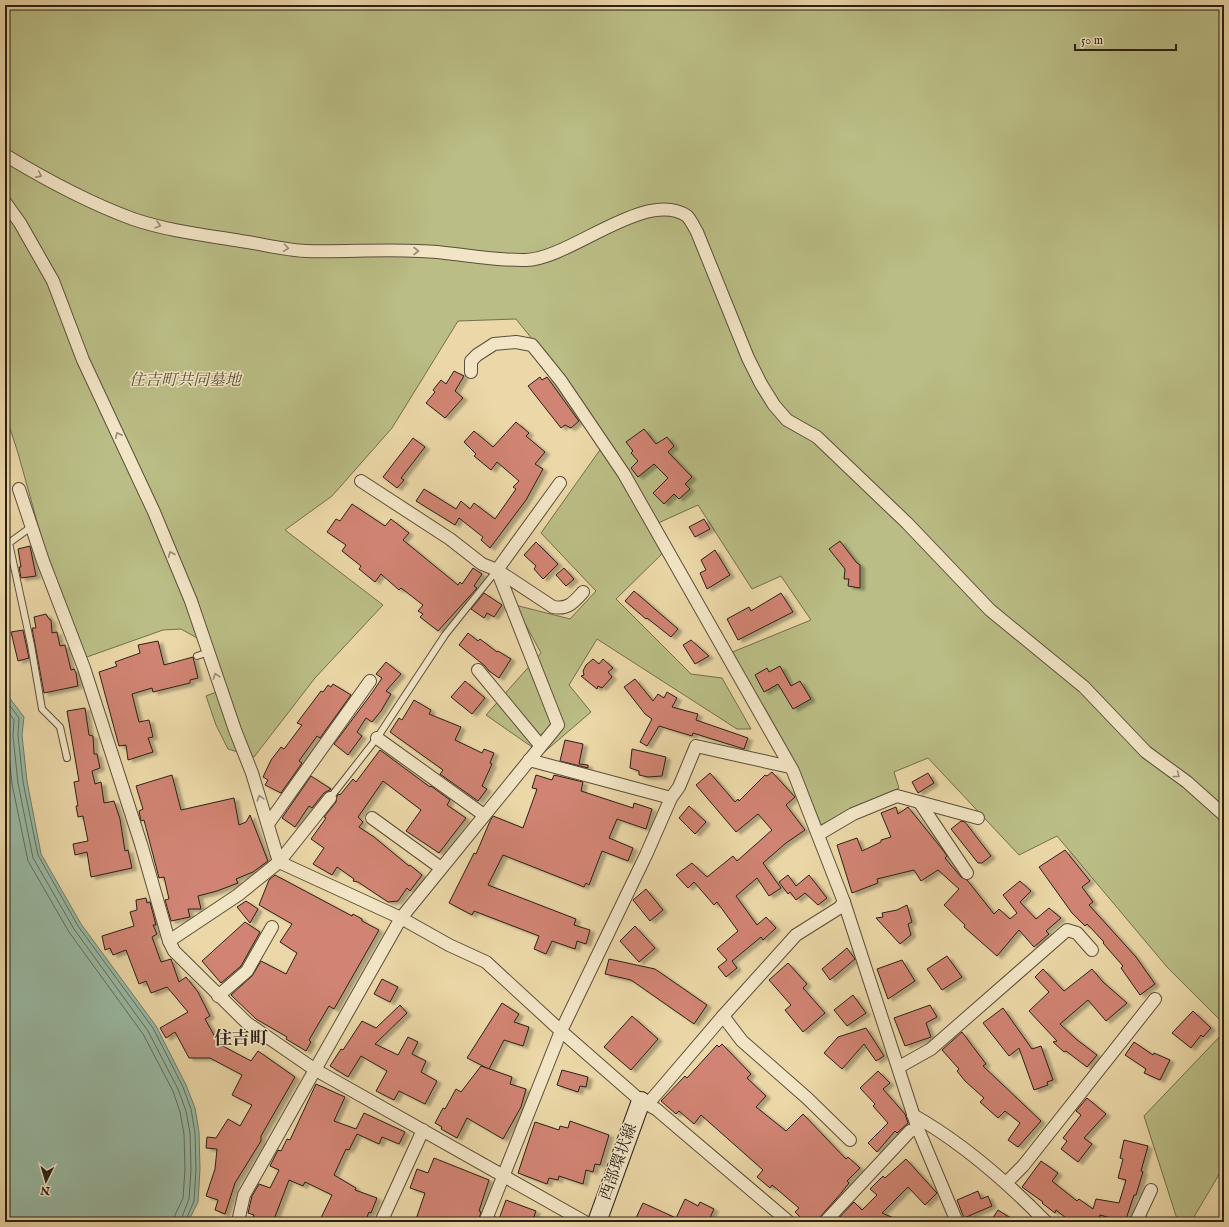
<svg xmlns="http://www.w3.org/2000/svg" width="1229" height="1227" viewBox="0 0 1229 1227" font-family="'IM FELL English','Noto Serif JP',serif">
  <defs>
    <filter id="shadow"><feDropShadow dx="4.5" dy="2.5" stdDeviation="1" flood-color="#0004"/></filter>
  </defs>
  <rect width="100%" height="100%" fill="#ebd7a7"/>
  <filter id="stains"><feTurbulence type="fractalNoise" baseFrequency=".005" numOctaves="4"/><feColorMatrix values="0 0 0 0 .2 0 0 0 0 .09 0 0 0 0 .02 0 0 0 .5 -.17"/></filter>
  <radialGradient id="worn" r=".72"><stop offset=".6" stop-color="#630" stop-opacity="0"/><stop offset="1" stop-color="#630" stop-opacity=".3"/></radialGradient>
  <g fill="#babd85" stroke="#726e4e">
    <path d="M5,5h1219v1019l-57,-57 -110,-131 -38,19 -91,-97 -34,14 5,16 -48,21 -30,16 -24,-58 -67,-114 81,-33 -30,-44 -29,13 -54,-84 -42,19 11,25 -51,50 75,75 31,4 29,51h-14l-140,-90 -28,46 22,27 -49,42 -56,-39 55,-62 -26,-48 55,14 26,-28 -55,-58 66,-93 -41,-59 -50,-62 -58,2 -66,107 -60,68 -47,34 98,75 -68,73 -61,79 -26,-8 -12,-24 -10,-29 18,-7 -18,-46 -25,-14 -18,1 -79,28 -30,-79 -4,-18h-2l-30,-108 -13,-40z"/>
    <path d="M1224,1032v134l-33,56h-13l-34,-106z"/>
  </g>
  <path fill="#99baa4" stroke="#6d7c6c" d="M5,692l19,25 -2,18 5,46 14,73 40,70 75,102 30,59 9,23 4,24 1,37 -2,33 -10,20h-183z"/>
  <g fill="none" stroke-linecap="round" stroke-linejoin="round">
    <g stroke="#626d5e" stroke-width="1">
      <path d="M5,699l14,19 -1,17 5,47 15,73 40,71 75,102 30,59 8,22 4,24 1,37 -2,31 -9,21"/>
      <path d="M5,707l9,13 -1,16 5,47 15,75 41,71 74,102 30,58 8,22 4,22 1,36 -2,30 -9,23"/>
      <path d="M5,717l3,5 -1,14 5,48 16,77 41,71 74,102 30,57 7,21 4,22 1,35 -2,29 -8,17 -1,7"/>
    </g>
  </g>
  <g fill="#d18473" stroke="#2b2017" filter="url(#shadow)">
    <path d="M454,371l10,5 -9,15 8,7 -18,20 -19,-15 9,-11 -2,-2 8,-10 5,4z"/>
    <path d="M540,377l2,3 5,-3 31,43 1,1 -8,7 -6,-3 -4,3 -33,-42z"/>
    <path d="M516,422l13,11 -3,3 19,16 -10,12 8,5 -17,31 -36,48 -9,-8 2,-3 -24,-19 -4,7 -39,-24 8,-12 32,20 5,-8 9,8 4,-6 21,16 21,-30 -3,-2 6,-6 -22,-19 -6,8 -17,-14 2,-2 -12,-12 10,-11 19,16z"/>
    <path d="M644,429l12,15 11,-7 7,9 -6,6 24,25 -7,7 5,5 -11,10 -5,-5 -10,10 -11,-11 15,-15 -14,-14 -16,13 -7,-9 7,-7 -7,-8 2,-2 -7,-9z"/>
    <path d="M413,438l12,9 -24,31 3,2 -7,8 -14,-11z"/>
    <path d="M352,504l33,22 6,-7 18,14 -6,7 55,45 2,-3 2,2 11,-16 9,6 -8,12 3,2 -39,43 -18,-14 3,-3 -5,-3 5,-6 -22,-17 -2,2 -18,-16 -6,8 -16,-13 2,-3 -19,-15 4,-6 -19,-13 9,-13 4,2z"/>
    <path d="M704,519l6,10 -15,8 -6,-10z"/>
    <path d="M840,541l16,21 4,3v23l-12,-2 1,-7h-5l1,-10 -16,-20z"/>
    <path d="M536,542l22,22 -15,15 -9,-10 2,-3 -12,-11z"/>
    <path d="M30,546l6,30 -15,2 -2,-11h2l-3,-18z"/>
    <path d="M715,550l15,25 -23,14 -7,-16 6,-3 -5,-10z"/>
    <path d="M564,568l10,11 -8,7 -10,-11z"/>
    <path d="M634,591l44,38 -7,8 -24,-19 -1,1 -21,-18z"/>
    <path d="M484,593l18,12 -8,12 -7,-4 -3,5 -13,-9z"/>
    <path d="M781,593l12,19 -55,28 -11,-21 22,-12 2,4z"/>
    <path d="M46,614l3,5 2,1 1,13 5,-1 3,14 5,-1 6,25 3,-1 2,4 2,13 -34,7 -12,-65h4l-2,-11z"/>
    <path d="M23,630l6,28 -11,3 -7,-29z"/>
    <path d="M468,633l10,8 2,-2 17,13 1,-1 13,8 -12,19 -10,-7 -4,-5 -26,-21z"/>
    <path d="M691,640l18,16 -14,8 -12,-19z"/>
    <path d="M158,641l6,24 29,-8 5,21 -8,2v3l-37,9 -1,-4 -20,6 7,28 10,-2 4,17 -5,1 5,14 -25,8 -2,-15 -7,1 -20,-74 18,-6 -2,-4 25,-9 -2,-8z"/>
    <path d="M593,659l6,5 4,-5 10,9 -5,4 4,5 -10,11 -4,-2 -1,3 -16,-13 3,-1 -1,-4 3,-6z"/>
    <path d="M386,662l15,12 -15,17 5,3 -10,17 -9,11 -6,-4 -9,14 5,4 -14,19 -14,-11 38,-51 10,-15 -6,-4z"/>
    <path d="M780,666l11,20 9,-5 11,18 -18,10 -15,-25 -14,8 -9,-17 12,-7 2,4z"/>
    <path d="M635,679l18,22 5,-7 6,4 3,-6 10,6 -5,9 26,7 -2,6 52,18 -4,11 -51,-16 -1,3 -33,-10 -12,20 -7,-4 12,-23 -7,-5 -21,-27z"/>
    <path d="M465,681l20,17 -13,16 -21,-17z"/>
    <path d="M333,684l18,11 -31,43 -3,-2 -18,25 3,2 -21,30 -16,-8 3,-5 -5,-3 8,-17 10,-13 3,2 18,-24 -5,-2 24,-32 2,1 5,-7 3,2z"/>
    <path d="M414,700l17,10 -2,4 32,13 -6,13 27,13 2,-4 10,4 -4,10 2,1 -10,22 5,3 -9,12 -38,-27 3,-4 -53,-38 9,-14 3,2z"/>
    <path d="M85,708l4,27 4,1 1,18h3l3,14 -8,3 3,13 6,-2 3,21 10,-2 6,18 5,32 3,-1 4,18 -41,9 -4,-25 -12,3 -2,-11 15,-3 -5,-25 -5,1 -2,-11h2l-4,-24 5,-1 -12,-70z"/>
    <path d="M565,740l18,4 -4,20 9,1v3l-28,-7z"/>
    <path d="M632,749l34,8 -4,19 -14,1 -9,-2v-4l-9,-3z"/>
    <path d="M380,750l50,37 1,-1 19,14 -3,5 19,13 -27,35 -33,-22 15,-21 -38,-29 -25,36 5,5 -4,5 15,10 35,29 1,-1 12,10 -12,16 -3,-3 -9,13 -10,1 -30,-20 -5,-1 1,-2 -17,-12 -5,8 -19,-11 11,-16 -13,-9 15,-21 -2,-1 12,-15 1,-6 2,-2 1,1 13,-16 3,3z"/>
    <path d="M772,772l23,25 -9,8 19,25 -19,13 -23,20 18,25 -12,8 -12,-18 -21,18 21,29 9,-8 10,11 -13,12 -2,-3 -29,24 5,7 -11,9 -8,-10 9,-7 -10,-11 21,-18 -21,-29 -3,3 -20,-23 -6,6 -12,-13 16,-12 15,14 26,-21 4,5 35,-31 -14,-16 -22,18 -40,-47 14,-12 25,29 3,-3 1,2 26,-26 2,1z"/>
    <path d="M928,773l6,10 -16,10 -6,-11z"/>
    <path d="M172,775l9,35 53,-12 5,27 7,-3 4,-7 18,46 -15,11 -17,7 2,4 -21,8 -19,5 3,13h-13l2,8 -19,4 -6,-21 4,-1 -5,-22 -5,1 -15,-58 -3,1 -2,-10 4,-2 -7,-23z"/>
    <path d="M536,775l16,5 2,-5 29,7 -2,9 52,17 1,-5 18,6 -6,20 -29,-10 -8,19 24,10 -5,13 -26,-10 -13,34 -3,-2 -2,4 -81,-32 -15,30 88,34 -2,6 16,5 -4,14 -9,-3 -2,8 -23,-8 -6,13 -12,-5 5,-13 -65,-25 -2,4 -23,-12 25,-50 2,1 14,-33 3,-5 30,12 14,-39 -5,-1z"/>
    <path d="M311,776l20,13 -7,4 -12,15 -3,-2 -14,21 -13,-9z"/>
    <path d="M689,806l17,16 -11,12 -16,-16z"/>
    <path d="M896,807l2,7 10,-7 34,42 5,7 -2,2 16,19 6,3 27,34 5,-5 11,10 7,-6 -14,-18 17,-14 11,10 -11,11 16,17 13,-11 12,10 -15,13 3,3 -15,13 -15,-17 -22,26 -33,-29 1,-2 -21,-20 15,-16 -21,-19 -17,11 -7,-11 -37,9 1,4 -26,10 -15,-48 20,-7 5,13 19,-9v-2l10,-3 -10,-24z"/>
    <path d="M961,821l4,1 26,34 -9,7h-4l-27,-34z"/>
    <path d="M1065,850l25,31 -8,6 11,15 -4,3 47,52 19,27 -15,11 -19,-27 2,-2 -14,-16 -6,-7 1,-1 -17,-18 -2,2 -13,-13 -33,-46z"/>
    <path d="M275,875l77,41 1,-2 9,5v2l17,9 -45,79 -5,-3 -20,34 2,2 -5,9 -20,-12 1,-2 -31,-18 -25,-24 21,-19 9,-15 25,13 11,-21 -17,-11 12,-18 -33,-19 10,-25z"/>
    <path d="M788,875l8,11 13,-11 18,23 -9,7 -13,-12 -9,7 -6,-8 -2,2 -9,-12z"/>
    <path d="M646,889l17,21 -13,11 -17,-21z"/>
    <path d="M146,898l1,5 3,-1 6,23h-3l4,9 -5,3 9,25 10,-3 8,23 7,-5 12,15 12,24 -5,3 14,25 32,17 7,-10 37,26 -34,59v5l-26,42 -10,31 -10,-4 3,-10 -12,-4 9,-27 2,-20 -11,-1 1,-11 9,1 12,-19 12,7 12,-21 -20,-10 10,-20 -32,-17h-21l-14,-26 -9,6 -6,-10 28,-16 -21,-25 -16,6 -5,-12 -7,3 -13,-34 -13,5 -3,-7 -5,2 -3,-14 32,-10 -4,-14 7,-2 -1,-10z"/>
    <path d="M246,901l12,8 -8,14 -13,-16z"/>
    <path d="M907,905l5,17 -4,2 3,11 -11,9 -24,-26 7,-1 -1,-4 15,-3z"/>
    <path d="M245,922l15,10 -19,34 -20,17 -19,-22z"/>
    <path d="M635,926l20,22 -16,14 -19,-21z"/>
    <path d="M847,948l8,11 -25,21 -8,-11z"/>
    <path d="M947,956l15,21 -20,13 -15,-21z"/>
    <path d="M609,959l46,10 52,36 -13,19 -63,-44 -26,-6z"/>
    <path d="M902,960l13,21 -27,18 -11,-30z"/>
    <path d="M788,963l19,21 -4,4 22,25 -22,19 -18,-22 6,-5 -22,-25z"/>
    <path d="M1043,969l21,22 28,-22 11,13 24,21 -21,18 -18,-21 -28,24 16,15 21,16 -10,12 -21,-16 -2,1 -11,-10 4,-1 -28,-30 20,-19 -14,-15z"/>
    <path d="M382,979l16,8 -8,15 -16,-8z"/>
    <path d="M853,995l13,18 -19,13 -13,-16z"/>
    <path d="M502,1003l17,11 -5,8 15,5 -6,19 -19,-6 -15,29 -22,-11z"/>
    <path d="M400,1005l7,8 -32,31 23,11 10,-18 10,5 -6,12 14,7 -5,11 16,9 -12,23 -26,-13 -5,9 -18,-9 11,-20 -26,-15 -13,21 -18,-11 11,-17 2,1 19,-29 14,7z"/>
    <path d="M930,1005l7,12 -11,6 5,14 -26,9 -11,-28z"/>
    <path d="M1003,1008l29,41 9,-3 12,34 -6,2 1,3 -14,5 -15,-42 -10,8 -26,-33z"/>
    <path d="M1193,1011l18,17 -8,9 -2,-2 -10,13 -19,-15z"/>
    <path d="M632,1016l26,23 -27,31 -27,-23z"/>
    <path d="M866,1028l18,28 -8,5 -12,-17 -22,25 -18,-16 14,-16z"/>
    <path d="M962,1032l24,32 -3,2 58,55 -23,26 -10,-7 12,-17 -15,-12 -7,7 -18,-16 4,-4 -19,-17 -8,-10 2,-2 -17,-19z"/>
    <path d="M1134,1042l19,13 1,-2 16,7 -10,20 -16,-7 2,-4 -21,-14z"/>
    <path d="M722,1044l29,30 -4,4 19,18 -10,11 30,24 17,-17 43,45 2,-2 12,11 -13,13 2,2 -7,9 -22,25 -2,5h-13l-10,-10 4,-4 -27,-23 -2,3 -13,-11 6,-7 -62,-55 -7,9 -15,-13 -3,3 -15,-13 24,-25 2,2 30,-33 2,2z"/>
    <path d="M481,1066l31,11 -2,7 16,5 -5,18 -18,32 -36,-21 -10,20 -16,-9 1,-2 -7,-4 8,-15 2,1 11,-20 5,3z"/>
    <path d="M562,1070l26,7 -2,10 -6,-1 -2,6 -21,-7z"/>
    <path d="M878,1071l12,12 -7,6 22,25 3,9 -11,10 -2,-2 -18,21 -9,-9 20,-20 -15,-17 2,-2 -15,-16z"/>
    <path d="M316,1084l29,13 -11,24 22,8 8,-16 41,19 -6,12 -17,-7 -3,7 -22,-10 -8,16 -3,-1 -12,26 22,13 -1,2 22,8 -6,15 -2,-1 -4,10h-46l13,-27 -27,-13 -2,4 -14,-6 -16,42h-22l3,-7 -6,-2 4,-17 7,-12 11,4 9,-18 -9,-4 8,-16 3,1 6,-12 3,1z"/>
    <path d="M1087,1098l19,16 -22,24 8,6 -14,18 -17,-13 6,-8 -4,-3 18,-23 -5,-4z"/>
    <path d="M570,1121l39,14 -9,30 -5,-1 -2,8 -7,-2 -3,14 -24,-8 -1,4 -9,-2 -2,6 -29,-11 17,-51 24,8 1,-4 8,2z"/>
    <path d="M1124,1140l24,6 -7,25 2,1 -7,23h-2l-9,27 -25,-7 -3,7h-26l-15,-12 -1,3 -13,-10 1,-1 -21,-15 19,-26 17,12 -6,8 25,20 2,-2 14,10 3,-10 23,4 7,-23 -8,-2 5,-19 -3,-1z"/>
    <path d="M434,1158l55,22 -10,31 2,1 -3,10h-63l10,-29 -15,-5 7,-19 11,4z"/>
    <path d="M906,1159l30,33 1,1 -12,12 -17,-18 -26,26 21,9h-68l19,-20 8,8 15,-15 -7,-6 13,-13 2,2z"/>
    <path d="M978,1191l3,8 7,-3 4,10 -28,12 -7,-18z"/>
    <path d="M685,1199l13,7 2,-4 14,7 -6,13h-74l9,-19 33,15z"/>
    <path d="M506,1200l30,11 -4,11h-39l2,-5 4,2z"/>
    <path d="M998,1210l19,12h-27z"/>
  </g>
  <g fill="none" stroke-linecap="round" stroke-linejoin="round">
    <g stroke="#5b4e3b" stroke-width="8">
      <g id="lane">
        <path d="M31,527l-22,16 22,102 11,64 18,18 7,31"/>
        <path d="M197,656l12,-4"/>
        <path d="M330,798l47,-60 68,-103 52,-65"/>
      </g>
    </g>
    <g stroke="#5b4e3b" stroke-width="14">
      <g id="street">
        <path d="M5,155c38,23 87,49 128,64 35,12 72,16 108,22 21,3 44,9 65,10 38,1 76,-2 114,0 35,1 70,10 106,9 44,-1 120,-72 161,-44 4,4 7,11 10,16l51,126 13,26 13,21 13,15 30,17 90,86 83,87 94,77 62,65 41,30 37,33"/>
        <path d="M5,202l15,21 33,58 30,79 71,152 37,89 44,129 17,43 27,89 122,56 48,27 37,17 75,69 80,70 15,8 133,113"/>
        <path d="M471,372v-11l6,-6 17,-11 22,-2 16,3 29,36 63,93 169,297 51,131 74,227 39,93"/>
        <path d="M361,481l89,58 32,25 15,6 56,37c15,3 21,-5 30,-15"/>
        <path d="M19,489l24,72 41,107 57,176 28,97 5,10 73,72 67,46 271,153"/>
        <path d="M497,570l63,-87"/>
        <path d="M478,670l62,75"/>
        <path d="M377,738l107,77"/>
        <path d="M529,760l142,38"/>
        <path d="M920,803l47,70"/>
        <path d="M372,818l69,50"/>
        <path d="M268,824l102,-143"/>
        <path d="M819,834l34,-20 44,-18 81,22"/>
        <path d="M169,941l69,-46 41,-33 51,-64"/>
        <path d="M218,996l29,-25 25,-44"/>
        <path d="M723,1016l19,25 65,57 43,42"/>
        <path d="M899,1067l32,-18 136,-119 10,3 15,17"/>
        <path d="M647,1105l76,-89 73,-81 43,-27 5,-6"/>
        <path d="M913,1115c48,27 95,68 133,107"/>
        <path d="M1007,1182l16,-16 132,-167"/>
        <path d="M238,1222l6,-27 157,-277 157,-193 -61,-155"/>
        <path d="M381,1222l42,-92"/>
        <path d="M485,1222l76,-191 85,-176 25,-57 8,-11 17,-41 94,21"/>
        <path d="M825,1222l85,-91 8,-2"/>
        <path d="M1136,1222l15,-32"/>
      </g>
    </g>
    <g stroke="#2b2017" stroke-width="20">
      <path id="secondary" d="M597,1222l44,-121"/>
    </g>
    <use href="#lane" stroke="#f2e5c6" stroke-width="6"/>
    <use href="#street" stroke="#f2e5c6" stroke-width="12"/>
    <use href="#secondary" stroke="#f2e5c6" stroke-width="18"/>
  </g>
  <defs><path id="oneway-chevron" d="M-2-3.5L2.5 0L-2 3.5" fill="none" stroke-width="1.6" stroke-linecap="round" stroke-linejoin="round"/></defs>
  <g stroke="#988c77">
    <use href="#oneway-chevron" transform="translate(39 175) rotate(26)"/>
    <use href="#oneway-chevron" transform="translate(158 225) rotate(15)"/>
    <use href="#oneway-chevron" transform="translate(286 248) rotate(8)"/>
    <use href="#oneway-chevron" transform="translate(416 251)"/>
    <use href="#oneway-chevron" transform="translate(118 435) rotate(-115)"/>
    <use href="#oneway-chevron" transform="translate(171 554) rotate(-113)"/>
    <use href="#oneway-chevron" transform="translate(216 676) rotate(-108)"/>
    <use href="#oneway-chevron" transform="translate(1177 775) rotate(37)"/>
    <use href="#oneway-chevron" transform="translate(260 798) rotate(-107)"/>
  </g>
  <g text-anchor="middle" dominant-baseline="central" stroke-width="3" stroke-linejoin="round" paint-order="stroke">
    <g font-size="16" font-style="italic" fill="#564f38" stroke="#f2e5c6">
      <text x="185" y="381">住吉町共同墓地</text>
    </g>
    <g font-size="16" fill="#2b2017" stroke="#f2e5c6">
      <text transform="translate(619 1162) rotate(-70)">西部環状線</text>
    </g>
    <g font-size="18" font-weight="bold" fill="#2b2017" stroke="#f2e5c6">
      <text x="241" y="1039">住吉町</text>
    </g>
  </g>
  <rect width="1229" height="1227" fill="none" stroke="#ebd7a7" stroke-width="20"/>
  <rect x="6" y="6" width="1217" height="1215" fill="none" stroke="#2b2017" stroke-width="2"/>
  <rect x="10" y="10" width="1209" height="1207" fill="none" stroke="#2b2017"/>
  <g transform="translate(46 1181) rotate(185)" stroke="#f2e5c6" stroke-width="3" paint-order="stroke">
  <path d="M0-3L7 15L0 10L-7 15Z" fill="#2b2017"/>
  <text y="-6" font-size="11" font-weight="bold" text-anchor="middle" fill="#2b2017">N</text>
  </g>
  <path d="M1075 44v6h101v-6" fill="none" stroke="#2b2017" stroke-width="2"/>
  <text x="1081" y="44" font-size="12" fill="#2b2017" stroke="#f2e5c6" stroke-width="3" paint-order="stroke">50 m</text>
  <rect width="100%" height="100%" filter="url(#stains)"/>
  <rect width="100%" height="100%" fill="url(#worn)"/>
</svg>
